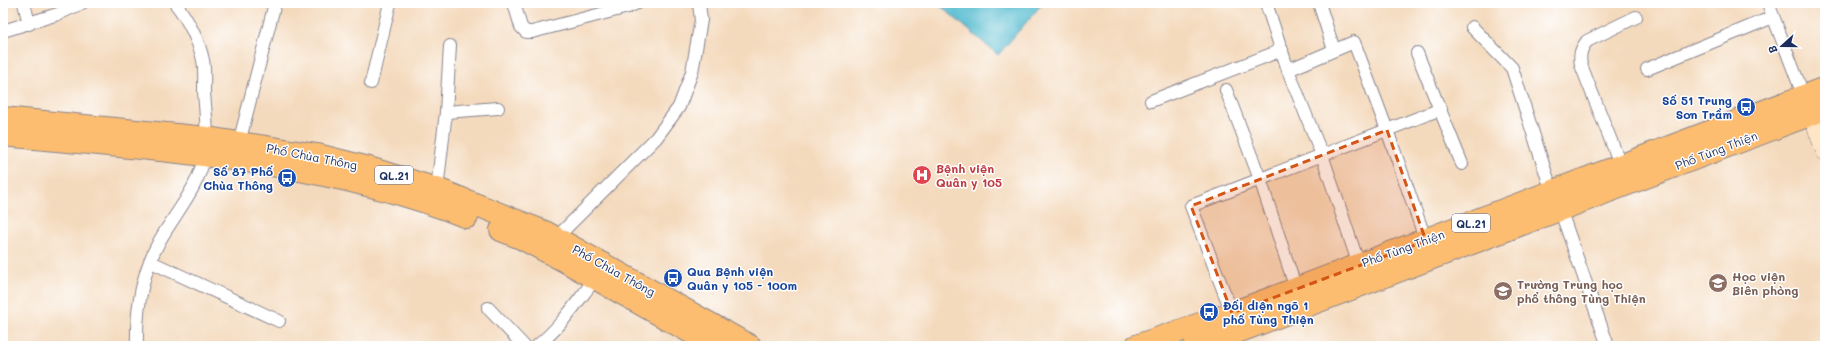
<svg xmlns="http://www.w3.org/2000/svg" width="1828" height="349" viewBox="0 0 1828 349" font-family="Mali,sans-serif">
  <rect width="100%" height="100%" fill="#fff"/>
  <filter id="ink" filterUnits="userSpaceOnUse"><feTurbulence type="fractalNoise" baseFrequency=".025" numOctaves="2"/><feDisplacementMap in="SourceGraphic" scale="8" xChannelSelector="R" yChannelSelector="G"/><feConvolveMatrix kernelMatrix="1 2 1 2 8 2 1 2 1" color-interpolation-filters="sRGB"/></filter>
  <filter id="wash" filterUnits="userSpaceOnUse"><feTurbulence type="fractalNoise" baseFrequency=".012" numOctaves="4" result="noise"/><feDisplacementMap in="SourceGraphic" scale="16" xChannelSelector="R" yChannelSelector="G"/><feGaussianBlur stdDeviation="0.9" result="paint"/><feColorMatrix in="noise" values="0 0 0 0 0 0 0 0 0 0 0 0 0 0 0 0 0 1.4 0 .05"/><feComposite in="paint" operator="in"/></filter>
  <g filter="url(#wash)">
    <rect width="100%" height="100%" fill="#f4dabd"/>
    <path fill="#50b9ce" stroke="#367496" d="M937,3h106l-45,52z"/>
  </g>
  <g filter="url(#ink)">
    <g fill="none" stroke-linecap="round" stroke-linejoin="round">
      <g stroke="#88848e" stroke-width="14">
        <g id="street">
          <path d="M24,3l5,21"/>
          <path d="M514,3l7,24 5,5h6l96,-25 9,-4"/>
          <path d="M1266,3l22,67 34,85 37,110"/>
          <path d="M1319,3l15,47"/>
          <path d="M1768,3l36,94"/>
          <path d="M1472,27l40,41 40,124"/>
          <path d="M3,31l55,-17 24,-11"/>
          <path d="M1417,53l45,111"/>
          <path d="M1647,69l126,-52"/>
          <path d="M1288,70l66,-28 33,88 39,111"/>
          <path d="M371,83l19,-80"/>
          <path d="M1226,90l34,89 36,110"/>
          <path d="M1151,101l131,-51"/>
          <path d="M446,112l52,-4"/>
          <path d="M239,143l36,-140"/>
          <path d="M1621,166l-40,-101c-2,-11 0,-16 6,-24l49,-24"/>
          <path d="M437,189l9,-77 4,-66"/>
          <path d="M1560,209l48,137"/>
          <path d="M553,241l103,-103 23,-31 13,-35 9,-52 -2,-17"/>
          <path d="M151,262l128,59"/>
          <path d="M488,308l36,38"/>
          <path d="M1232,313l-41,-107 250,-97"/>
          <path d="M137,346c-1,-36 5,-74 23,-106 16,-28 39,-53 45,-86 4,-20 0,-43 -1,-63 0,-10 1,-21 -1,-31 -4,-19 -16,-42 -28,-57"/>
          <path d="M537,346c23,-18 40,-44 58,-67"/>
        </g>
      </g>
      <g stroke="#88848e" stroke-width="18">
        <path id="secondary" d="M1807,104l18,48"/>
      </g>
      <g stroke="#88848e" stroke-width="24">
        <g id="highway">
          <path d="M3,118l204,20 110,17 52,13 68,21 110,44 203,113"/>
          <path d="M3,135c156,15 317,24 464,82"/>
          <path d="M501,230l20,8 42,22 152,86"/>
          <path d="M1136,346l96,-33 593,-225"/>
          <path d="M1195,346l45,-15 585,-222"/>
        </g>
      </g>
      <use href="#street" stroke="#fff" stroke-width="12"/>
      <use href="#secondary" stroke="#fee5c5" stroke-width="17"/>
      <use href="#highway" stroke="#fcbd6f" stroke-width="22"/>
    </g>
  </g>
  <path fill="#d45514" fill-opacity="0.2" stroke="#d45514" stroke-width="3" stroke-dasharray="8 5" stroke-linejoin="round" d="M1387,130l39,111 -194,72 -41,-107z"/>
  <defs>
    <g id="bus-disc" transform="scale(1)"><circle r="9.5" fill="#1a4fb4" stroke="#fff"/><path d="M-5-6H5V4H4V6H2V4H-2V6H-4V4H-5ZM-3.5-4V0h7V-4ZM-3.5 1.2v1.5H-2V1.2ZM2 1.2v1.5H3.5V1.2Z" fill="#fff"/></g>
    <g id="hospital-disc" transform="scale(1)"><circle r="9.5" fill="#e0444e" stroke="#fff"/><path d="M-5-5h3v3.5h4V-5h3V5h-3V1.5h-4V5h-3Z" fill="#fff"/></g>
    <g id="university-disc" transform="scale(1)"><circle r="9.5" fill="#8d6e63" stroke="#fff"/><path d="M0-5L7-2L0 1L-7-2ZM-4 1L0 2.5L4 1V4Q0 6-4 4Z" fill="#fff"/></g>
    <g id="school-disc" transform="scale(1)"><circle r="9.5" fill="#8d6e63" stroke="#fff"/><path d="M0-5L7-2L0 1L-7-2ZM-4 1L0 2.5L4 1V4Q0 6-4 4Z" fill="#fff"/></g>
  </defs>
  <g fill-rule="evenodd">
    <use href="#bus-disc" x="1746" y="107"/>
    <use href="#hospital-disc" x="922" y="175"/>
    <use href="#bus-disc" x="287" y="178"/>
    <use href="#bus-disc" x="673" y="278"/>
    <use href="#university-disc" x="1718" y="283"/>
    <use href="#school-disc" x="1503" y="291"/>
    <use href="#bus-disc" x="1209" y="312"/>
  </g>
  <g text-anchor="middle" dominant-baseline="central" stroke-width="3" stroke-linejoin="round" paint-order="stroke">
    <g fill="#fff" stroke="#5f6d8e" stroke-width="1">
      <rect x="375" y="166" width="38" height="18" rx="3"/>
      <rect x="1452" y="214" width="38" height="18" rx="3"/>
    </g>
    <g font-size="11" font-weight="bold" fill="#1b2f5e">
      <text x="394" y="175">QL.21</text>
      <text x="1471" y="223">QL.21</text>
    </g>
    <g font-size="12" font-weight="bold" fill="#164399" stroke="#fff" text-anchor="end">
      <text x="1732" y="100">Số 51 Trung<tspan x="1732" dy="14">Sơn Trầm</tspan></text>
      <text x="273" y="171">Số 87 Phố<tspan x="273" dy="14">Chùa Thông</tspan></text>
      <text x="687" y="271" text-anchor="start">Qua Bệnh viện<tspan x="687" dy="14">Quân y 105 - 100m</tspan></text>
      <text x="1223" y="305" text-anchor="start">Đối diện ngõ 1<tspan x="1223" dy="14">phố Tùng Thiện</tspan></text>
    </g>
    <g font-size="12" fill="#1b2f5e" stroke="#fff">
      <text transform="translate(1716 150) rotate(-21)">Phố Tùng Thiện</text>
      <text transform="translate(312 156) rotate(11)">Phố Chùa Thông</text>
      <text transform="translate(1403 248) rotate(-20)">Phố Tùng Thiện</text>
      <text transform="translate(614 270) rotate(29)">Phố Chùa Thông</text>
    </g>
    <g font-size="12" font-weight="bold" fill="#be3a42" stroke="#fff" text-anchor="start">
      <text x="936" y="168">Bệnh viện<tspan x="936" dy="14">Quân y 105</tspan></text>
    </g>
    <g font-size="12" font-weight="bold" fill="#785e54" stroke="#fff" text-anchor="start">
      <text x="1732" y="276">Học viện<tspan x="1732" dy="14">Biên phòng</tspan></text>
      <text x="1517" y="284">Trường Trung học<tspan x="1517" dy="14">phổ thông Tùng Thiện</tspan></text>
    </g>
  </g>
  <rect width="1828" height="349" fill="none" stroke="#fff" stroke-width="16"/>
  <g transform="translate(1782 46) rotate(249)" stroke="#ffffff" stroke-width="3" paint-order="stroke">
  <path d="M0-3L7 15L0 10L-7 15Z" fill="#1b2f5e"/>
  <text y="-6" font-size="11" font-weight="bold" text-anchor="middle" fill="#1b2f5e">B</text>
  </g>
</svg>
